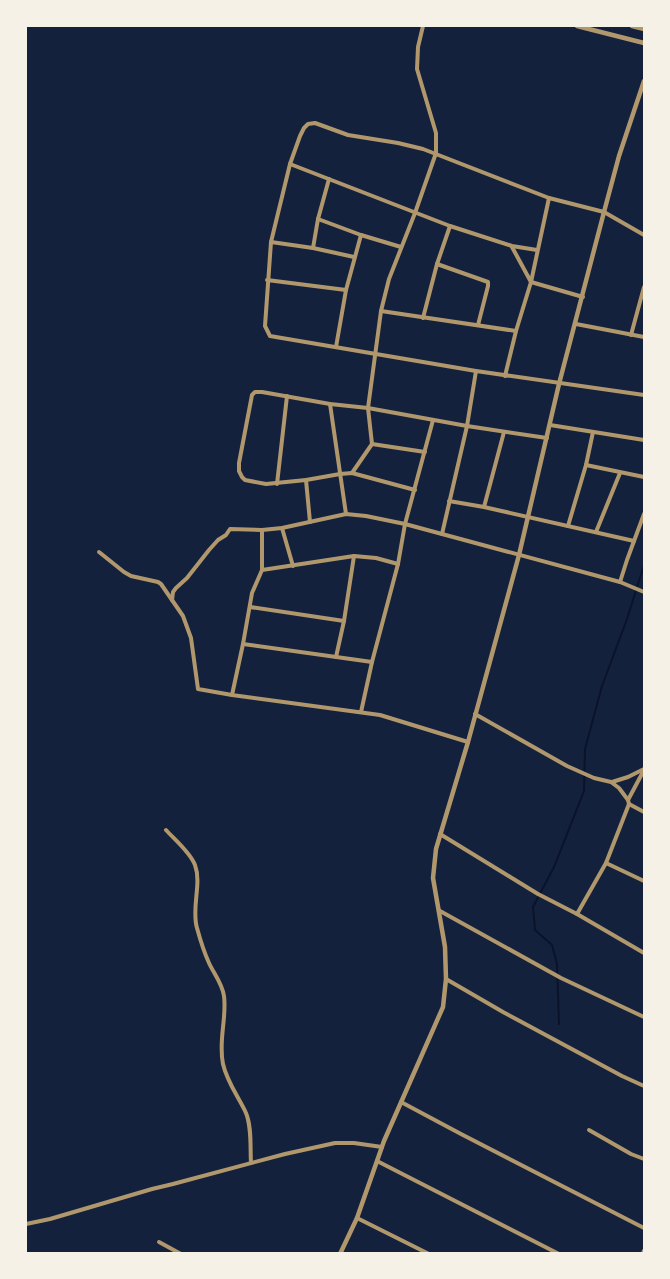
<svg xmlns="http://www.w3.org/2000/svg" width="670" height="1279" viewBox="0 0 670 1279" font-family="'Varela Round',sans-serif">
  <rect width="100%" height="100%" fill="#14213d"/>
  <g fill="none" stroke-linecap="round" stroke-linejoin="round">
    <path stroke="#0b132b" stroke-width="2" d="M559,1024l-2,-60 -5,-19 -17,-15 -2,-23 21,-40 30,-76 1,-42 17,-63 25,-67 17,-54"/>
    <g stroke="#b1986c" stroke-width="4">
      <path d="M290,164l160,62 62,20 25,4"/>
      <path d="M329,179l-11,40 -5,29 41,9"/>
      <path d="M318,219l43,16 40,12"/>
      <path d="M644,235l-40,-23 -55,-14 -126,-49 -25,-6 -50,-8 -33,-12 -7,1 -4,4 -4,8 -10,28 -19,78 -6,84 5,10 206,35 168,24"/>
      <path d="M271,242l42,6"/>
      <path d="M512,247l19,35 52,15"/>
      <path d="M437,264l51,18v4l-10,39"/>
      <path d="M267,280l79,10"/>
      <path d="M381,311l135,20"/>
      <path d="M423,318l14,-54 13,-38"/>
      <path d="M576,324l68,13"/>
      <path d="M631,335l13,-48"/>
      <path d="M336,347l10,-57 15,-55"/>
      <path d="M505,376l11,-45 15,-49 18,-84"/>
      <path d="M330,404l16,110"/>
      <path d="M550,425l94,15"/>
      <path d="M372,444l53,8"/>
      <path d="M586,465l58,12"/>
      <path d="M352,473l20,-29 -4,-36 13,-97 8,-32 26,-66 21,-60v-20l-19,-64 1,-22 5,-21"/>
      <path d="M306,480l4,42"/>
      <path d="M277,484l10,-88"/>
      <path d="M415,490l-63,-17 -12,1 -34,6 -40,4 -21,-4 -3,-3 -3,-6v-8l13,-68 3,-3h7l68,12 38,4 99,18 80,12"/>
      <path d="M449,501l35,6 150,34"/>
      <path d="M484,507l20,-75"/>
      <path d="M568,526l18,-61 7,-33"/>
      <path d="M282,528l11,38"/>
      <path d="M262,530v40l-10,23 -9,51 -11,51 148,20 88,27"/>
      <path d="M596,532l24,-59"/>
      <path d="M442,534l25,-108 9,-55"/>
      <path d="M99,552l25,20 7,4 27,6 3,2 22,32 8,22 7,51 34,6"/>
      <path d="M262,570l92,-14 22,2 22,6"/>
      <path d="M620,582l7,-22 17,-46"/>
      <path d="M172,600l1,-8 3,-4 11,-10 22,-28 9,-10 8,-5 4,-6 32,1 20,-2 64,-14 20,2 39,8 215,58 24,10"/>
      <path d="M250,607l94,14"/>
      <path d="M243,644l129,18"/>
      <path d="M336,657l8,-36 10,-65"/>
      <path d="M361,712l11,-50 26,-98 7,-40 28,-104"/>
      <path d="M475,714l92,52 27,12 17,4 8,6 9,12 1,4 -23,59 -29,51"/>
      <path d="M612,782l16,-5 16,-8"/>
      <path d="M628,800l16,-30"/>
      <path d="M629,804l15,8"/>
      <path d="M166,830c9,10 24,22 29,35 7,19 -4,43 2,63 3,11 7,24 12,35 5,11 13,20 15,33 3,22 -6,45 -1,68 4,18 15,32 23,49 6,15 4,34 5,50"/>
      <path d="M440,834l98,60 39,20 67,39"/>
      <path d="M606,863l38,18"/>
      <path d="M440,911l121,67 83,39"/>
      <path d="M446,979l57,33 119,64 22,10"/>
      <path d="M401,1102l60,32 183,94"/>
      <path d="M589,1130l42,24 13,5"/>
      <path d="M377,1161l182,93"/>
      <path d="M357,1218l72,36"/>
      <path d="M26,1224l24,-5 102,-30 21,-5 112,-30 50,-11h19l28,4"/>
      <path d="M159,1242l22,12"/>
    </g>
    <g stroke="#b1986c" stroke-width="4.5">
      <path d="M577,26l67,17"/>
      <path d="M632,26l12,3"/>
      <path d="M340,1254l17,-36 27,-77 59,-134 3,-28 -1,-32 -12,-69 3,-29 32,-107 51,-187 40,-171 45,-172 15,-56 25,-75"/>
      <path d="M643,1254l1,-3"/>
    </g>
  </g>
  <rect width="670" height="1279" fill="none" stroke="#f6f1e7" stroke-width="54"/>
</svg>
